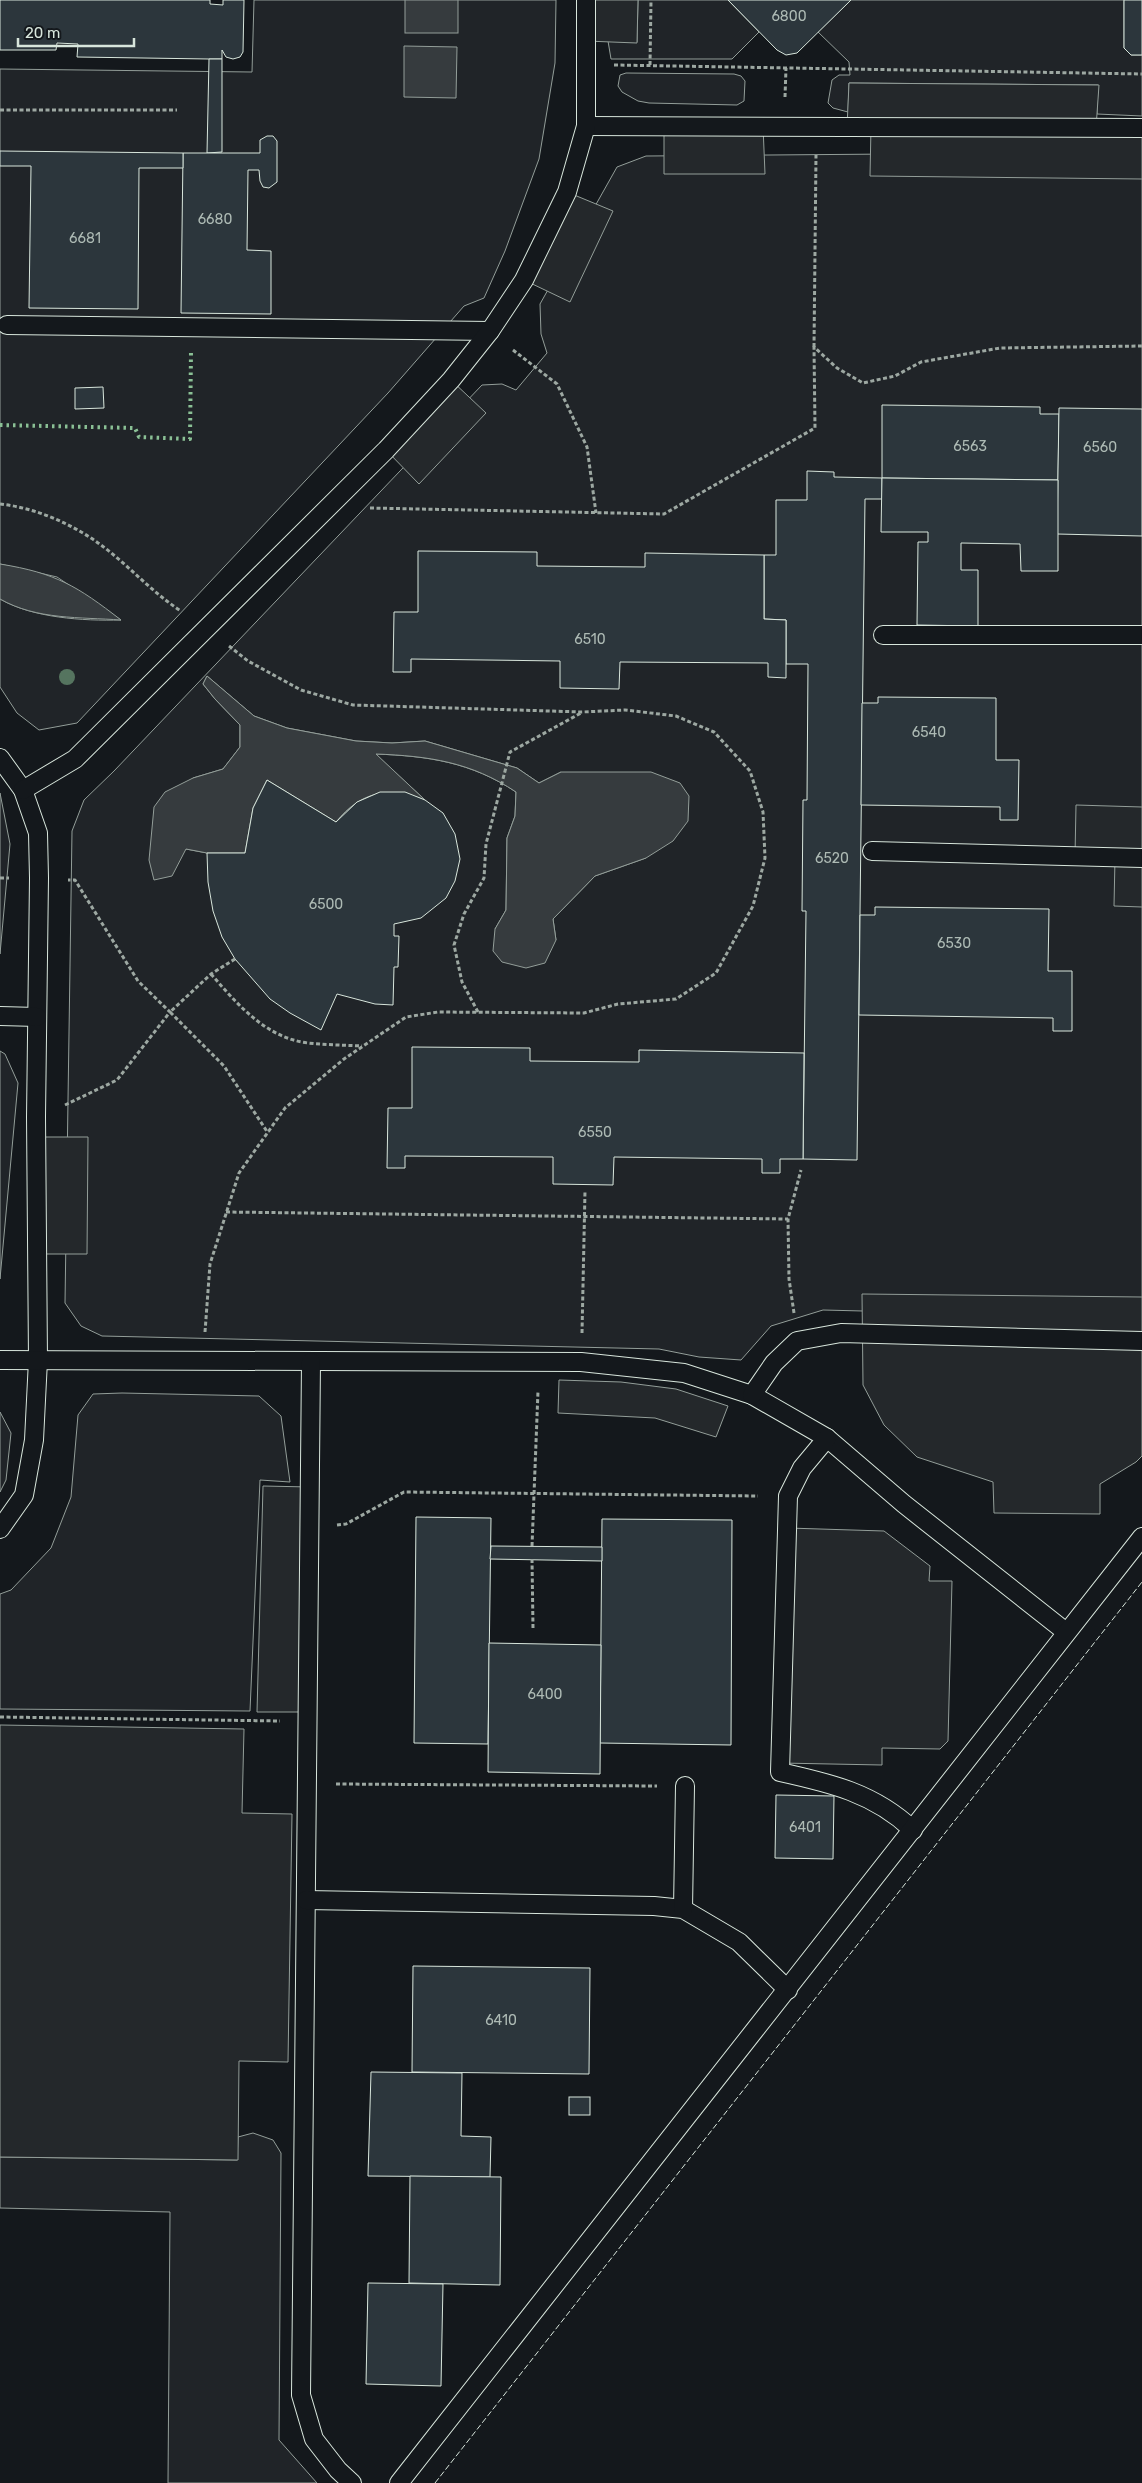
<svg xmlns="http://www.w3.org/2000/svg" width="1142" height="2483" viewBox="0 0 1142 2483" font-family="Rubik,sans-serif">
  <rect width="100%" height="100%" fill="#14181c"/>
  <g fill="#202428" stroke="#939e99" fill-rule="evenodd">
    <path d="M254,0h302l-1,63 -16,96 -34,92 -21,47 -20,8 -76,87 -311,330 -38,7 -22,-17 -17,-26v-88c33,19 83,22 121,21l-64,-43 -57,-13v-495l252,3z"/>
    <path d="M638,0h90l31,32 -27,27h-121l-3,-18 29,1z"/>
    <path d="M851,0h273v48l7,7h11v61l-45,-2 1,-29 -249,-2 -1,29 -15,-4 -5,-5 4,-23 7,-5h11l-1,-13 -31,-30z"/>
    <path d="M626,73l108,1 7,2 4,5 -1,20 -7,4 -88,-2 -11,-2 -16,-9 -4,-6 2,-11z"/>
    <path d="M1142,152v1166l-319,-8 -52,16 -30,34 -42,-3 -40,-8 -557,-13 -21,-10 -16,-23 7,-472 12,-31 30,-29 368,-386 20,-1 14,6 31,-37 -6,-19 -1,-30 77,-137 29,-11zM207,676l47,40 33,12 69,13 36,2 33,-2 92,27 22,15 22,-11 85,86 -51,18 -42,43 3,21 -61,-11 11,-19 1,-72 8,-22 1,-24c-45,-30 -88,-36 -141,-38l49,45c-6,-2 -13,-6 -19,-7 -28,-4 -52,9 -69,30l-69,-42 -14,28 -8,45h-38l-21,-4 7,-71 30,-9 17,-22v-22l-25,-26 -12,-15z"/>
    <path d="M0,793l10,51 -10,110z"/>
    <path d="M0,1051l5,3 13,29 -18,196z"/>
    <path d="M122,1393l137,3 22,20 9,66 -30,-2 -10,231 -250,-2v-115l11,-4 40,-42 20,-51 7,-82 15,-21z"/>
    <path d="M0,1412l11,21 -5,47 -6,12z"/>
    <path d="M253,2133l20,7 8,13 -2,287 38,43h-149l2,-271 -170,-4v-51l237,3 1,-23z"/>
  </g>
  <g fill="#24282b" stroke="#939e99">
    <path d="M586,0h52l-1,43 -51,-2z"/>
    <path d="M849,83l250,2 -3,43 46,1v50l-272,-3 1,-49h-24z"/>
    <path d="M664,126h99l2,48h-101z"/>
    <path d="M567,192l46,19 -43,91 -46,-22z"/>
    <path d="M451,380l35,33 -67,71 -33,-34z"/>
    <path d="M1076,805l66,2v100l-28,-1 1,-48 -40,-2z"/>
    <path d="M36,1137h52l-1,117h-50z"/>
    <path d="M862,1294l280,3v159l-6,6 -36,22v30l-106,-1 -1,-31 -76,-25 -33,-32 -21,-40z"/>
    <path d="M559,1380l62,2 55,7 52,17 -12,31 -61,-19 -97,-5z"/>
    <path d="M263,1486l47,1 -2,225h-51z"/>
    <path d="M788,1528l96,3 46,35 -1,15h23l-4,160 -8,8 -58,-1v17l-102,-2z"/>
    <path d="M0,1725l244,4 -2,84 50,1 -4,248 -49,-1 -1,99 -238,-3z"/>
  </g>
  <g fill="#363b3e" stroke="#939e99">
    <rect x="405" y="0" width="53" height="33"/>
    <path d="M404,46l53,1 -1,51 -52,-1z"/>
    <path d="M0,564c56,9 77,22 121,56 -41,-3 -84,0 -121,-21z"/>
    <path d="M207,676l47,40 33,12 69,13 36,2 33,-2 92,27 22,15 22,-11h90l29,11 9,13 -1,25 -15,20 -27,17 -51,18 -42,43 3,21 -11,23 -19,5 -24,-6 -9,-11 2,-22 11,-19 1,-72 8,-22 1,-24c-45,-30 -87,-36 -140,-38l49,46c-36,-14 -64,-9 -89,22l-69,-42 -14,28 -8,45h-38l-21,-4 -14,27 -18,4 -5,-20 5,-53 11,-15 28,-14 30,-9 17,-22v-22l-25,-26 -12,-15z"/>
  </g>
  <g fill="#2c363c" stroke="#d8e6dc">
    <path d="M0,0h210v4l13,1v-5h21l-1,52 -3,5 -7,2 -7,-2 -4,-7v9h-13l-132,-2 1,-13 -21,-1 -1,7h-56z"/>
    <path d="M728,0h123l-54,53 -11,2 -9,-5z"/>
    <path d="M1124,0h18v55h-11l-7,-7z"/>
    <path d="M209,59h13v93l-15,1z"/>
    <path d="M267,136h6l4,5v41l-8,6 -6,-1 -3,-6 -1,-11h-11l-1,80 24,1v63l-90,-1 2,-160h77v-13z"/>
    <path d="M0,151l183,2v15h-44l-1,141 -109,-1 2,-142h-31z"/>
    <path d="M103,387l1,21 -29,1v-21z"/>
    <path d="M882,405l158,2v7h19l-1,66 -176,-2z"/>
    <path d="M1059,408l83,1v127l-85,-2z"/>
    <path d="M807,471l27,1v5l48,1v21h-17l-8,661 -54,-1 3,-248h-4l1,-111h4l1,-136h-22v-44l-22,-1v-64h12v-55h31z"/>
    <path d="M882,478l176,2v91h-37l-1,-27 -59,-1v27h17v56l-61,-1 1,-83h10v-10h-47z"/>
    <path d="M418,551l119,1v14l108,1v-14l119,2v64l22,1v58l-18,-1v-14l-148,-1 -1,27 -59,-1v-27l-149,-2v13h-18l1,-60h24z"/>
    <path d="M878,697l118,1v62h23l-1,60h-18v-13l-139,-2 1,-102h16z"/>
    <path d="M267,780l69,42 21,-20 23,-10h25l20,8 18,13 12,21 5,25 -5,22 -9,17 -25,20 -27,6v12h5l-1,31h-4l-1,38 -18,-1 -38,-10 -16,36 -31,-17 -20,-14 -35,-40 -13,-22 -9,-26 -5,-29 -1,-29h38l8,-45z"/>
    <path d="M875,907l174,2 -1,62h24v60h-19v-13l-194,-3 1,-100h15z"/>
    <path d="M412,1047l118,1v13l109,1v-12l165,3 -1,106h-23v14h-18v-14l-148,-2 -1,28 -60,-1v-27l-148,-1v12h-18l1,-60h24z"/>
    <path d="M416,1517l75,1 -3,226 -74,-1z"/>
    <path d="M602,1519l130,1 -1,225 -131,-2z"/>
    <path d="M491,1546l111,1v14l-112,-2z"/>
    <path d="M489,1643l112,2 -1,129 -112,-2z"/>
    <path d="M776,1795l58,1 -1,63 -58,-1z"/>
    <path d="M413,1966l177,2 -1,106 -177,-2z"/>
    <path d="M371,2072l91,1 -1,63 30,1 -1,40 -122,-1z"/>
    <rect x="569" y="2097" width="21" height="18"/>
    <path d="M410,2176l91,1 -1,108 -91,-2z"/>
    <path d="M368,2283l75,1 -2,102 -75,-2z"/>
  </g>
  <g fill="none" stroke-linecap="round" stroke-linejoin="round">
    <g stroke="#d8e6dc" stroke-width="20">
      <g id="lane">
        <path d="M586,126l556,2"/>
        <path d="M7,325l483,6"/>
        <path d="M883,635h259"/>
        <path d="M0,758l23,32 15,43 1,45 -3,239 2,243 -4,80 -10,55 -24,34"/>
        <path d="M23,790l52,-31 311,-309 65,-70 39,-49 34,-51 43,-88 19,-66v-126"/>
        <path d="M872,851l270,7"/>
        <path d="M0,1016l37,1"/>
        <path d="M0,1360l581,2 103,11 68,22 75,43 77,66 162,128"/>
        <path d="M311,1362l-10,1033 13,44 24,31 14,13"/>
        <path d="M752,1395l22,-32 23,-22 44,-8 301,8"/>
        <path d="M827,1438l-25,30 -14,28 -8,276c50,11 94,21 133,58"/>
        <path d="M306,1900l348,6 29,3 56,33 49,48"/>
        <path d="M683,1909l2,-123"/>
        <path d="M399,2483l743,-946"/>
      </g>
    </g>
    <g stroke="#9da8a2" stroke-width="3" stroke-dasharray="4 2.5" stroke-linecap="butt">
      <path d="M614,65l528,9"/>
      <path d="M650,65l1,-65"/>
      <path d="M785,97l1,-29"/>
      <path d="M0,110h177"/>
      <path d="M814,347l2,-192"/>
      <path d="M513,350l44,34 30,63 9,66"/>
      <path d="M0,504c37,4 75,21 105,44 26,20 48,45 76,63"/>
      <path d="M370,508l294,6 151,-86 -1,-81 23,21 26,15 32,-7 26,-14 79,-14 142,-2"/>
      <path d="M0,878h9"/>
      <path d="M235,959l-24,15 -41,38 54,54 44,67"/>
      <path d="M211,974c26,30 55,64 97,69 18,2 36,2 54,3"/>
      <path d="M478,1012l-16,-30 -8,-37 10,-31 20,-36 2,-34 24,-92 71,-39"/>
      <path d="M65,1105l52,-25 53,-68 -32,-31 -63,-101h-7"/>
      <path d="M226,1212l562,7"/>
      <path d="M794,1313l-5,-34 -1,-60 13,-49"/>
      <path d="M205,1332l5,-68 29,-91 46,-65 59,-49 62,-42 32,-5 146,1 34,-9 58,-5 40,-26 37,-67 12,-48 -2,-46 -13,-41 -36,-39 -38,-16 -51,-6 -43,2 -229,-7 -52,-15 -53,-29 -19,-15"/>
      <path d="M582,1333l3,-142"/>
      <path d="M337,1525l9,-1 58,-32 354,4"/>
      <path d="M532,1546l6,-155"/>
      <path d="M532,1559l1,69"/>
      <path d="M0,1717l280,4"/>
      <path d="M336,1784l321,2"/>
    </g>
    <use href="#lane" stroke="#14181c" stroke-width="18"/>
    <path stroke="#8ac095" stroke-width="4" stroke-dasharray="2.5 4" stroke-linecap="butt" d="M0,425l135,3 4,9 51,2 1,-88"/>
    <path stroke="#d8e6dc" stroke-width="1" stroke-dasharray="6 2.5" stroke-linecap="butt" d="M435,2483l707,-901"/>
  </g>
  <circle fill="#55745f" cx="67" cy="677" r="8"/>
  <g text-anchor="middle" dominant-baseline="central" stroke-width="4" stroke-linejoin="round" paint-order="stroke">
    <g font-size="14" fill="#adbab4">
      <text x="789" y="16">6800</text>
      <text x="215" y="219">6680</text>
      <text x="85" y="238">6681</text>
      <text x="970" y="446">6563</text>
      <text x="1100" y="447">6560</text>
      <text x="590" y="639">6510</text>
      <text x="929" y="732">6540</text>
      <text x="832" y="858">6520</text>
      <text x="326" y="904">6500</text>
      <text x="954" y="943">6530</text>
      <text x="595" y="1132">6550</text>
      <text x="545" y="1694">6400</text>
      <text x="805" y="1827">6401</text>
      <text x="501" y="2020">6410</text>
    </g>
  </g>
  <path d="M18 38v8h116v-8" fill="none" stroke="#d8e6dc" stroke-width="2.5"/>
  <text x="25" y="38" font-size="15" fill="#d8e6dc" stroke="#14181c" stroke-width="4" paint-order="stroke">20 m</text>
</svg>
